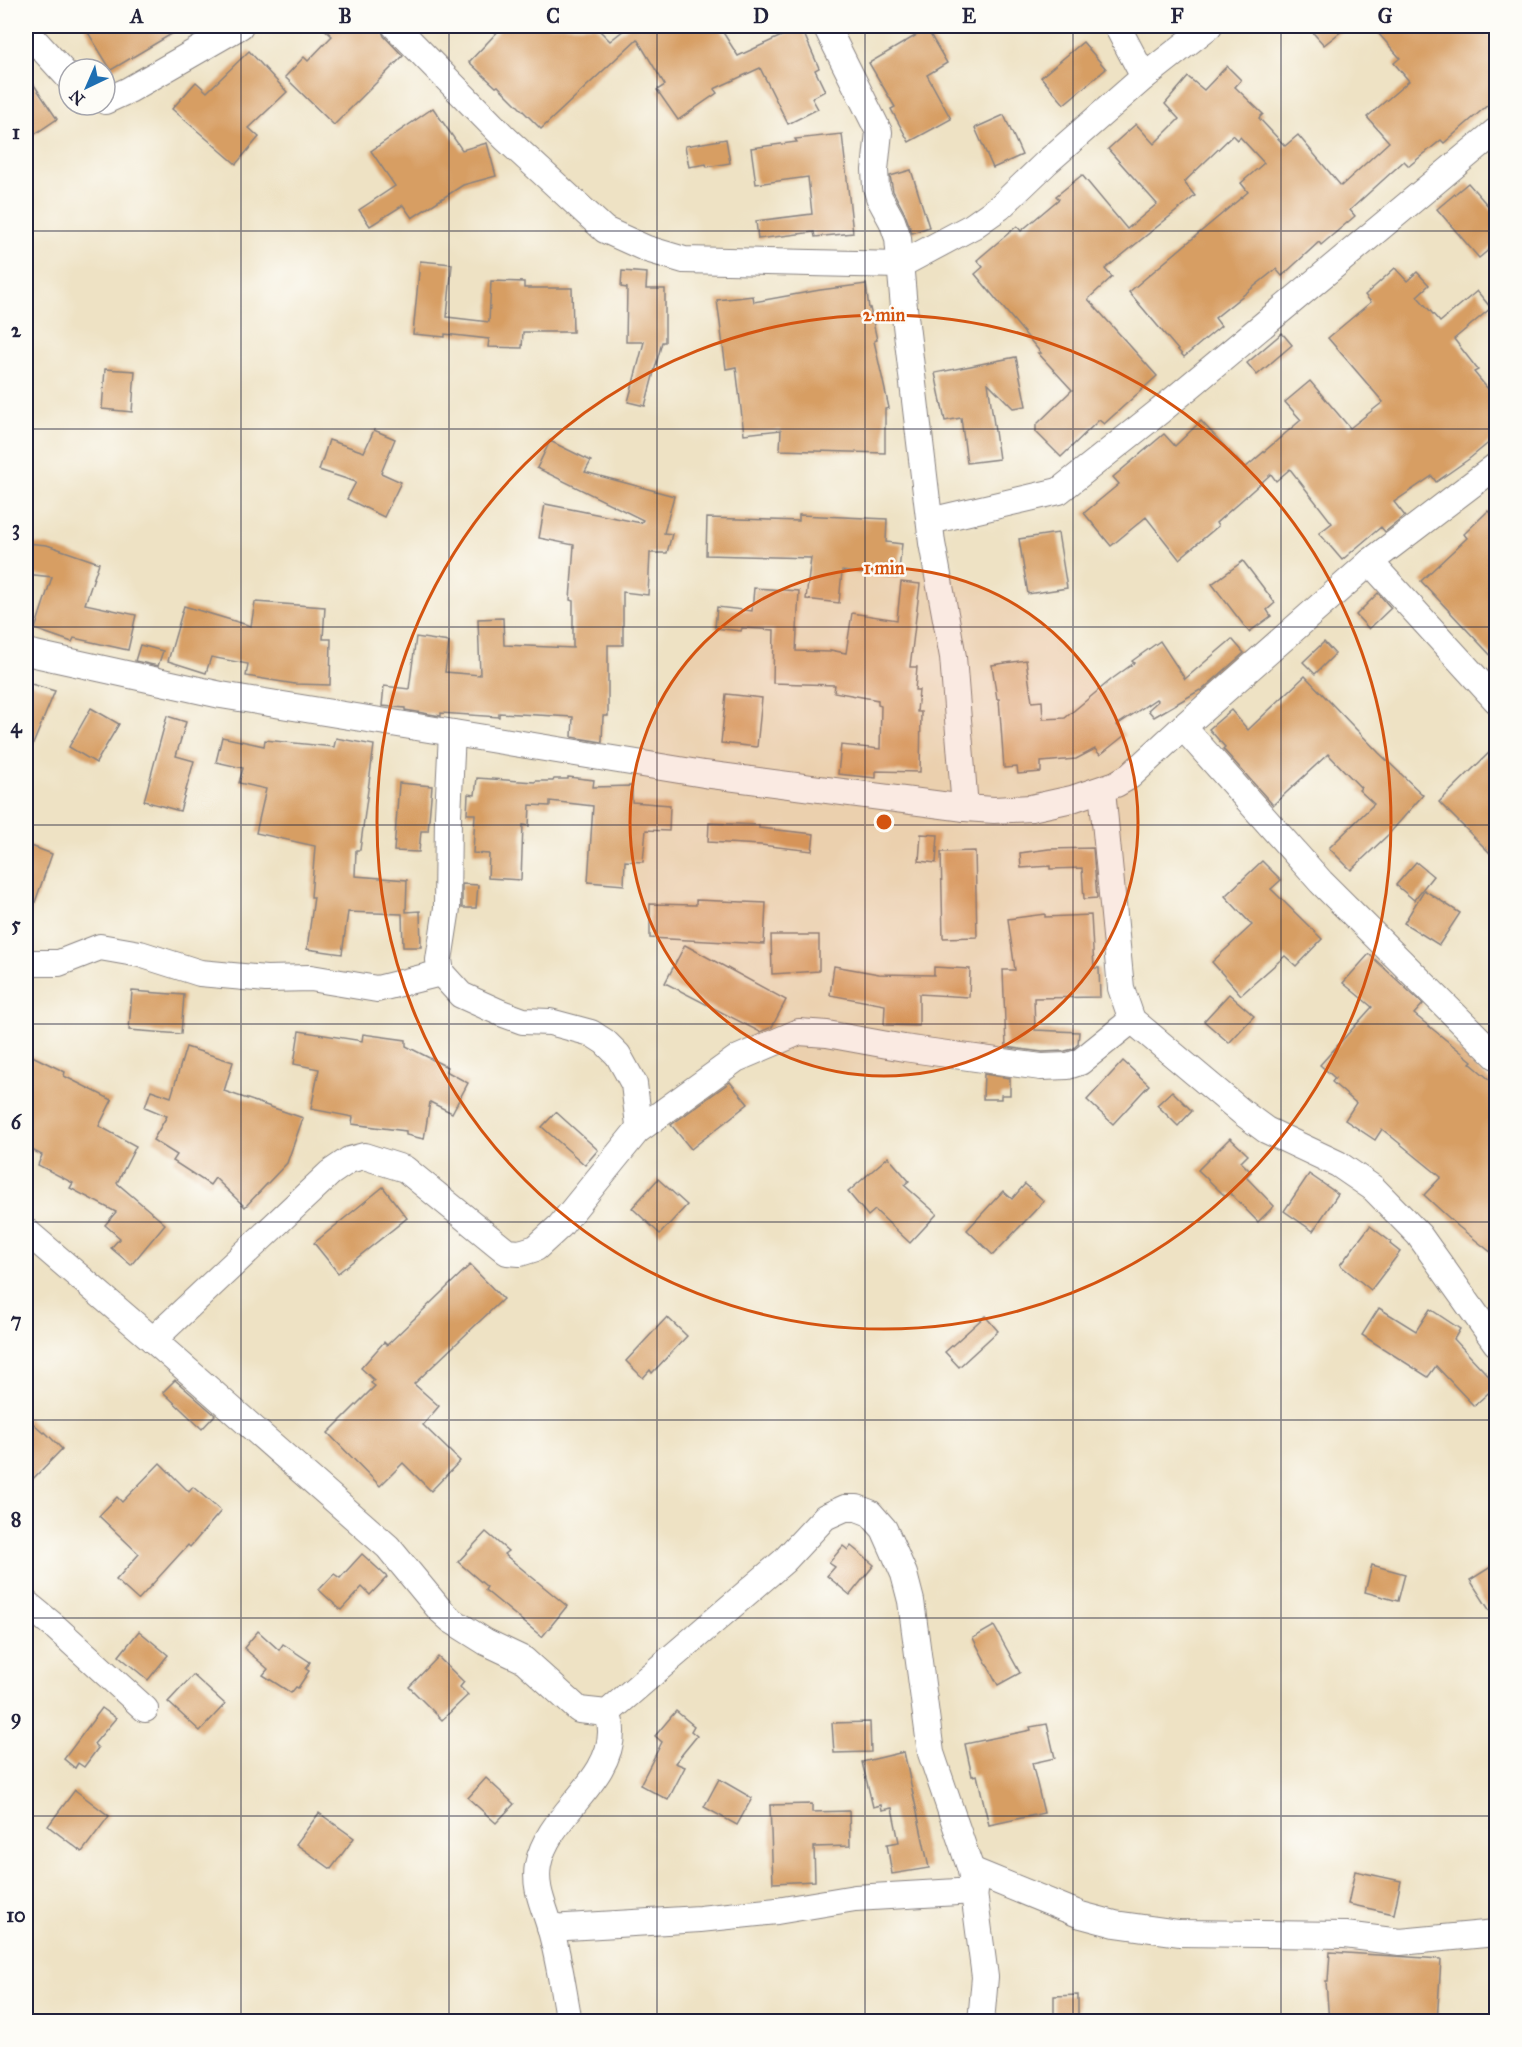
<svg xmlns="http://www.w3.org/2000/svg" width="1522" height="2047" viewBox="0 0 1522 2047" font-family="'IM FELL Great Primer',serif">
  <rect width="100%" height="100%" fill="#fdfcf7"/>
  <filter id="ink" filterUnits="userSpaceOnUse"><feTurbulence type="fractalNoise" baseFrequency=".0167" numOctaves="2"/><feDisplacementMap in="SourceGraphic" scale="12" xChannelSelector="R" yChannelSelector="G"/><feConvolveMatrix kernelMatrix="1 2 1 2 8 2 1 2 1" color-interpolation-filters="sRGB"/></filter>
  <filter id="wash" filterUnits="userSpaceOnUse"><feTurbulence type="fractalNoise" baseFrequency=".008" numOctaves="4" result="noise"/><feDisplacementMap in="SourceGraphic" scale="24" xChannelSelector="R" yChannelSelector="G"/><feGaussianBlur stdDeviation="1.35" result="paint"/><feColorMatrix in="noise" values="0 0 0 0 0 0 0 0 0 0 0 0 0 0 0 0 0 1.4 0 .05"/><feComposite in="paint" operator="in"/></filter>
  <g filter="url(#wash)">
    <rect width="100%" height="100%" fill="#eee2c4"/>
    <g id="blocks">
      <g fill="#d79e64">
        <path d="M84,26h101l-74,44z"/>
        <path d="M321,26h59l4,10 19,20 -69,69 -49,-48 19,-20 4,4 24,-25z"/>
        <path d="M503,26h92l15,15 19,-15h90l19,30 63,-29 18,41 -4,2 10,21 -13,7 6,11 -30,15 -28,-56 -46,21 3,4 -39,27 -21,-30 8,-5 -28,-46 -96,90 -43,-43 -2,1 -27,-25z"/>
        <path d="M1307,26h41l-24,19z"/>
        <path d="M1372,26h109l16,18v53l-53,46 -3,-3 -32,26 -5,-5 -54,49 5,6 -34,29 -2,-3 -37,34 -6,-7 -61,49 6,8 -37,31 -55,-65 119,-100 -7,-9 23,-20 -24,-26 -2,3 -5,-5 -49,47 11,14 -90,73 7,8 -24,22 69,77 -53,48 -5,-4 -38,37 -25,-25v-7l36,-35 -34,-37h3l-66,-79 8,-7 -6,-7 40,-34 4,5 38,-32 -3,-3 26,-21 45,54 30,-25 -49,-55 28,-25 18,20 25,-25 -14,-15 23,-27 16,13 23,-24 14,14 -6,7 28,27 -4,4 26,28 13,-11 43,51 48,-44 -22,-25 42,-36 -15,-18 6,-5z"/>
        <path d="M927,29l20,34 -20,12 24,44 -42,23 -18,-33 4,-2 -26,-44z"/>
        <path d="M1083,42l23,27 -42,35 -23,-27z"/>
        <path d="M249,51l38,41 -38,36 10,9 -23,27 -64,-55 24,-27 11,10z"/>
        <path d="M26,73l31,46 -31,21z"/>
        <path d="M433,108l29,42 25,-7 9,33 -33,9 -51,33 -9,-13 -33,21 -11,-16 36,-24 -24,-35z"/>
        <path d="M1004,115l18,40 -29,13 -18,-40z"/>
        <path d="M842,134l11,99 -38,4 -1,-5 -56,7 -2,-18 56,-7 -4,-37 -52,7 -5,-36 46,-6 -2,-3z"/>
        <path d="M726,139l4,24 -23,4 -1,-3 -17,3 -4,-21z"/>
        <path d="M911,170l18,57 -17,6 -7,-19 -12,-23 -3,-15z"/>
        <path d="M1468,183l29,33v27l-18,15 -42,-49z"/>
        <path d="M420,261l32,3 -5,53 42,5 2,-41 33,1v6h48l1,44h-50l-1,16 -34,-1 1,-8 -44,-5v3l-32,-3z"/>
        <path d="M1395,268l12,13 10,-9 12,13 -12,11 23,26 37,-31 14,17 -37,31 24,31 -4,2 23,28v36l-28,23 -33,23 -4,-6 -38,26 11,14 -20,16 -4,-5 -39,33 -23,-27 13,-10 -42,-54 -14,12 -5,-7 -55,49 2,3 -39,33 -33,-42 -35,29 -27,-33 35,-29 -6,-7 51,-43 11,12 26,-25 44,47 56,-48 -16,-18 25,-21 40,47 33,-26 -55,-64 43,-36 -6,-7z"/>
        <path d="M622,271l25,2 -1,16h19v53h-3l-17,64 -17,-4 16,-60h-18l1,-54 -6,-1z"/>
        <path d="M866,284l3,25 1,-1 7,32 -3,1 15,67 -4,1v44l-105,-3 1,-20 -37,4 -8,-67 -10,2 -9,-69 36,-4 1,6 66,-12z"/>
        <path d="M1282,333l10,12 -35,30 -10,-12z"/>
        <path d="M1016,357l10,49 -13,2 -25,-25 11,76 -32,4 -6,-45 -16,3 -10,-48z"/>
        <path d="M105,369l30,2 -3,41 -30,-3z"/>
        <path d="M374,430l21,9 -14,34 20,9 -17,35 -37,-18 9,-17 -37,-12 10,-30 35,12z"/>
        <path d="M550,441l41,20 -6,11 89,24 -10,37 8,1 -5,19h-17l-2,42 -25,-3v53h-15v71h-5l-1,26 -30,-5 1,-20 -74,-4v4l-58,-4v3l-36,-6v-2l-23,-2 2,-20 25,3 7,-52 33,5 -4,30 35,3 -2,-56 25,-1 1,27 69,3v-47l-3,-1 4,-55 -35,-7 6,-34 96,19 2,-3 -106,-52z"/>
        <path d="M1488,511l9,9v142l-76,-81 46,-43 -3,-4z"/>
        <path d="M799,515l88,4 -1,23 16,2 -4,34 -56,-7 -3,32 -33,-4 5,-41 -105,-3 1,-37 92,3z"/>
        <path d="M1058,533l9,55 -39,6 -9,-55z"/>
        <path d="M26,543l21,2 52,18 -14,41 51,11 -8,35 -54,-12 -2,4 -37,-13 17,-52 -26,-3z"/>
        <path d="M1243,561l32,42 -8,7 4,6 -22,16 -37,-48z"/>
        <path d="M901,582l19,2 -10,83h7l-2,23h4l-2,22h4l-1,60 -44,-1v7l-38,-4 3,-29 39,4 1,-43 -3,-1v-5l-44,-8 1,-7 -62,-2 1,-53 -32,-2 -1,3 -26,-3 2,-21 35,4 2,-23 45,3 -3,60 34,1v-2l16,3 6,-40 45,7z"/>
        <path d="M1378,593l13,15 -22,21 -13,-14z"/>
        <path d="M255,602l70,5 -2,32h8l-1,46 -35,-1 -49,-8 2,-12 -37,-7 -5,16 -38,-12 16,-55 67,20z"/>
        <path d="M1232,639l12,14 -43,38 -1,-1 -46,27 -6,-7 10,-9 -2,-2 -39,26 8,10 -25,20 -5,-6 -19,10 -35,3v10l-23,2 -1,-7 -13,1 -5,-69h-2l-5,-34 34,-5 6,42 10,-1 1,18 22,-1 47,-39 22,-16 -2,-2 28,-20 25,38z"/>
        <path d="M1324,642l11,12 -20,20 -12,-12z"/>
        <path d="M140,645l23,6 -5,15 -23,-5z"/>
        <path d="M1305,676l74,77 44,42 -34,39 -38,36 -22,-22 45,-44 -15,-14 2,-2 -33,-34 -55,51 -50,-56 2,-2 -16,-18 22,-19 17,20z"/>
        <path d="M28,683l27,8 -29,70v-68z"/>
        <path d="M726,694l36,4 -5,49 -36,-4z"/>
        <path d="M91,708l28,16 -23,39 -27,-16z"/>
        <path d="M167,716l19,6 -10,34 18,5 -14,50 -36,-10z"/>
        <path d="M222,737l42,9 1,-6 69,7 2,-9 38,7 -14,105h-4l-1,26 52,4 -1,32 14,-1 1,36h-18l-1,-33 -54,-2 -6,42 -35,-5 7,-52h-3l4,-51 -59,-13 10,-44 -27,-6 4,-15 -27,-6z"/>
        <path d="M1497,745v115l-58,-58z"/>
        <path d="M568,777l26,3 -1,7 39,-1v16l38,3 -1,26 -23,-1 -3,32 -18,-1 -1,24 -36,-3 5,-76 -43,-5v5l-20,-1 -1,21 -6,-1 -2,55 -33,-2 1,-24 -16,-1 2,-39h-8l1,-20 7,1 2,-17 58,4 1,-1h17l1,-2h14z"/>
        <path d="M399,783l33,3 -4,45h-7l-2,21 -25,-1z"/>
        <path d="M709,823l50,2v3l55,6 -2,17 -51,-6 -53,-3z"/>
        <path d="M921,834l17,1 -2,28 -17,-2z"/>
        <path d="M26,844l26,10 -24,68h-2z"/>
        <path d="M1093,848l4,50 -13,1 -2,-31 -32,1v-3l-29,2 -1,-15 29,-4z"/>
        <path d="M975,851l2,86 -34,1 -2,-86z"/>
        <path d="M1262,861l19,19 -10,9 51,50 -26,27 -11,-10 -44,39 -29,-33 40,-37 -27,-29z"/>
        <path d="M1416,862l17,14 -19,24 -18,-15z"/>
        <path d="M462,884l16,1 -2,23h-14z"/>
        <path d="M1424,890l36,23 -21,32 -35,-22z"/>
        <path d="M696,900l70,3 -2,41 -114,-6v-34l46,1z"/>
        <path d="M1045,914v3l46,-2 3,53h5l1,29 -66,1 1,32 44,2 -1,12 -5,5 -8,2 -23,1 -36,-5 -3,-77h12l-7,-51z"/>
        <path d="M771,935h48v36l-47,3z"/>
        <path d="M685,945l101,55 -14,27 -12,5 -95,-49z"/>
        <path d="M1369,954l54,50 -9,10 58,47 -2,2 27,23v171l-38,-30 -35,-32 17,-18 -59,-48 -7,11 -30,-20 11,-17 -24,-21 3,-4 -15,-13 52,-58 -29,-24z"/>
        <path d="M834,966l45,8 55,1v-8l36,2 -1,28 -50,-3v32l-35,-1 1,-20 -55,-10z"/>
        <path d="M132,991l52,4 -3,39 -52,-4z"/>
        <path d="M1229,994l25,22 -25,27 -25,-22z"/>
        <path d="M299,1031l63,10 1,-7 43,6v6l41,21 -1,4 22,12 -16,30 -22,-11 -6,37 -18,-4v-4l-54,-7 1,-7 -42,-8 8,-40 -25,-5z"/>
        <path d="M186,1047l47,15 -9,29 79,27 -16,45 -42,44 -30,-29 -5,7 -37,-24 4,-6 -24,-15 14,-24 -22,-9 6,-17 20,7z"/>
        <path d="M26,1053l39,19 -1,4 48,24 -13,26 37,20 -19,37 48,41 -34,41 -20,-17 9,-10 -15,-13 11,-13 -46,-24 3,-5 -35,-18 4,-10 -16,-8z"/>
        <path d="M1123,1061l26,24 -36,39 -26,-24z"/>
        <path d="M984,1074l26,4v17h-9v4h-18z"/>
        <path d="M730,1082l18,22 -57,45 -20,-24z"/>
        <path d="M1172,1091l20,20 -14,15 -21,-21z"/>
        <path d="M556,1112l42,38 -13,15 -43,-38z"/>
        <path d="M1230,1138l18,17 -7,7 10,10 -5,5 28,29 -16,16 -28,-29 -4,4 -28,-27z"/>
        <path d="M888,1157l21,24 -5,4 33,29 -27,29 -35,-33 -7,6 -20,-24z"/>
        <path d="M1309,1174l29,20 -25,37 -29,-20z"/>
        <path d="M658,1179l29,26 -27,29 -28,-26z"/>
        <path d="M1025,1184l19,17 -51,54 -26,-25 36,-39 9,8z"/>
        <path d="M383,1187l24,31 -69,55 -24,-30z"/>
        <path d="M1370,1226l21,16 -1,2 10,8 -29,38 -31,-25z"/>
        <path d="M470,1265l33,34 -89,85 25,22 -16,19 37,36 -29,30 -28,-28 -23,23 -52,-53 47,-47 -4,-3 3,-3 -13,-12 23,-26 3,3z"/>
        <path d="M1379,1308l37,23 14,-22 30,20 -6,10 43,46 -23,21 -38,-40 -8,11 -66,-42z"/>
        <path d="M985,1316l13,15 -39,36 -14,-15z"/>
        <path d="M667,1317l20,19 -35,37 -2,-3 -7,8 -17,-17z"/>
        <path d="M175,1380l40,35 -13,14 -39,-37z"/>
        <path d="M26,1417l18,16 1,-1 17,17 -36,37z"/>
        <path d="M160,1463l29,29 4,-5 28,24 -31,36 -2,-2 -50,55 -22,-20 23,-26 -40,-38 18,-19 5,5z"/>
        <path d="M486,1532l22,19 -4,3 63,52 -25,31 -57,-47 2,-3 -29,-25z"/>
        <path d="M843,1546l5,4 3,-4 23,19 -24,30 -23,-19 8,-9 -6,-4z"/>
        <path d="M362,1554l25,23 -17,18 -8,-8 -21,23 -22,-20 15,-16 6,4z"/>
        <path d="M1497,1563v59l-27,-42z"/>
        <path d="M1372,1565l33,9 -7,27 -33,-9z"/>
        <path d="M994,1626l26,47 -22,12 -25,-47z"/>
        <path d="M139,1631l29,24 -20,25 -29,-24z"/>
        <path d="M258,1631l21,19 4,-6 27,18 -4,7 3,2 -11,17 -2,-1 -5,6 -28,-18 5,-6 -24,-21z"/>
        <path d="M438,1657l26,25 -4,5 8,8 -26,25 -33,-33z"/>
        <path d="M193,1675l32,29 -25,27 -32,-29z"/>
        <path d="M102,1708l14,10 -22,26 4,4 -14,19 -6,-4 -3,5 -11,-9z"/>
        <path d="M676,1711l18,15 -3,5 6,5 -22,27 10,4 -17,33 -28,-15 22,-43 -7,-6z"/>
        <path d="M870,1722l1,30 -37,1 -2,-30z"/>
        <path d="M1047,1724l8,34 -23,5 12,50 -55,12 -12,-50 -5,1 -7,-32 66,-14 -1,-3z"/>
        <path d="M904,1752l25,116 -37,6 -5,-30 12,-2 -7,-34 -10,2 -1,-5 -8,2 -11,-45z"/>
        <path d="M486,1778l28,26 -18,19 -28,-25z"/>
        <path d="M719,1779l33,19 -15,27 -33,-18z"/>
        <path d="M75,1790l34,26 -27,36 -34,-26z"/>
        <path d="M812,1804v8l37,-1 1,35 -36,1 1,34 -42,2 -3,-78z"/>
        <path d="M319,1813l35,25 -23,31 -35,-25z"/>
        <path d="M1355,1871l46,10 -7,33 -46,-10z"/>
        <path d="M1330,1952l111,7 -4,63h-108l-3,-41h2z"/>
        <path d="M1078,1995v27h-24v-26z"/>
      </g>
    </g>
  </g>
  <g filter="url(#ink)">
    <use href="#blocks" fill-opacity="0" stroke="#888280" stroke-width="1.5"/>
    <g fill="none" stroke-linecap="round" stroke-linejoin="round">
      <g stroke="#888280" stroke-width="28">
        <g id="minor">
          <path d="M395,26l110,112 100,92 42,19 37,11 216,5 73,-39 27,-19 47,-45 97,-85 65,-51"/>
          <path d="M826,26l53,106 -4,38 1,17 3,10 13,24 6,17 6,70 28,235 21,114 12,151"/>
          <path d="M1117,26l27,51"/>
          <path d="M26,31l43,47"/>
          <path d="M105,101l24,-11 111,-64"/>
          <path d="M930,521l129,-30 101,-80 336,-280"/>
          <path d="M1370,562l126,138"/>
          <path d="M26,652l195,43 483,79 261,34 29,2 37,-2 41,-9 44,-15 14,-8 53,-49 187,-165 126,-96"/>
          <path d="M1183,727l138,155 175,174"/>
          <path d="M452,733l-4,82 -1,93 -8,52 2,13 20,22 40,18 22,8 27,1 41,11 14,9 13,13 16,29 5,41 -2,6"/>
          <path d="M1102,790l19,198 11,32 111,93 23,17 72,34 35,24 46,47 77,108"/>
          <path d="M26,963h33l41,-16 40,7 60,19 66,6 45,-1 66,11 64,-16"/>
          <path d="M26,1231l127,109 235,207 52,63 11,10 35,22 38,18 55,50 28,3 177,-152 41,-44 20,-9h12l13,5 14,16 20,45 7,27 20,152 40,117 14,107 -4,45"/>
          <path d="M153,1340l177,-167 19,-13 15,-4 41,13 102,83 13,1 16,-5 24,-22 77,-95 99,-72 63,-27 28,2 77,14 137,19 27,-1 12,-4 52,-42"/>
          <path d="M26,1603l28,23 91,83"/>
          <path d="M971,1870l110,45 34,9 64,9 166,2 55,7 96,-9"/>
          <path d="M550,1928l150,-9 77,-8 78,-13 120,-7"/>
          <path d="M569,2022c-6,-32 -10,-64 -19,-95 -6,-21 -16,-39 -12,-62 9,-50 74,-83 73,-134 0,-6 -2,-13 -4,-18"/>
        </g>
      </g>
      <use href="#minor" stroke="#fff" stroke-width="26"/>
    </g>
  </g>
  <path fill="none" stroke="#22223b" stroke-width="1.5" stroke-opacity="0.55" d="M241,26v1996M449,26v1996M657,26v1996M865,26v1996M1073,26v1996M1281,26v1996M26,231h1470M26,429h1470M26,627h1470M26,825h1470M26,1024h1470M26,1222h1470M26,1420h1470M26,1618h1470M26,1816h1470"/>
  <circle cx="884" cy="822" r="254" fill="#d45411" fill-opacity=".12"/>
  <g fill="none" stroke="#d45411" stroke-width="3">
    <circle cx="884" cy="822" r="254"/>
    <circle cx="884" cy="822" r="507"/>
  </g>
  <circle cx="884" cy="822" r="9" fill="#d45411" stroke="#fdfcf7" stroke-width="3"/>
  <g font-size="18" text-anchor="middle" font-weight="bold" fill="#d45411" stroke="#fdfcf7" stroke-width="5" stroke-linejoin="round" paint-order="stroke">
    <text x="884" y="321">2 min</text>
    <text x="884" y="574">1 min</text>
  </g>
  <rect width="1522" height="2047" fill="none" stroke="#fdfcf7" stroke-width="66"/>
  <g transform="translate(87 87) rotate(224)"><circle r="28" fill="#fdfcf7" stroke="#a5a5ac" stroke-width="1.5"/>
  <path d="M0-4.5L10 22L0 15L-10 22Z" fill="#1f6fb2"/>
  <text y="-9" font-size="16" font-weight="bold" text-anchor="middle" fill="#22223b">N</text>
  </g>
  <rect x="33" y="33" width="1456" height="1981" fill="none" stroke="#22223b" stroke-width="2"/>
  <g font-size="20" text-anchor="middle" font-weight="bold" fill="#22223b">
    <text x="137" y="23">A</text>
    <text x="345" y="23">B</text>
    <text x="553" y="23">C</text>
    <text x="761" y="23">D</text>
    <text x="969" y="23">E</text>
    <text x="1177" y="23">F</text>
    <text x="1385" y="23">G</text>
    <text x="16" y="139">1</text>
    <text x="16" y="337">2</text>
    <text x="16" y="535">3</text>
    <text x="16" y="733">4</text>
    <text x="16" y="931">5</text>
    <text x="16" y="1129">6</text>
    <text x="16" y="1327">7</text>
    <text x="16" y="1526">8</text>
    <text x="16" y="1724">9</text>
    <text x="16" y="1922">10</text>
  </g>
</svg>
